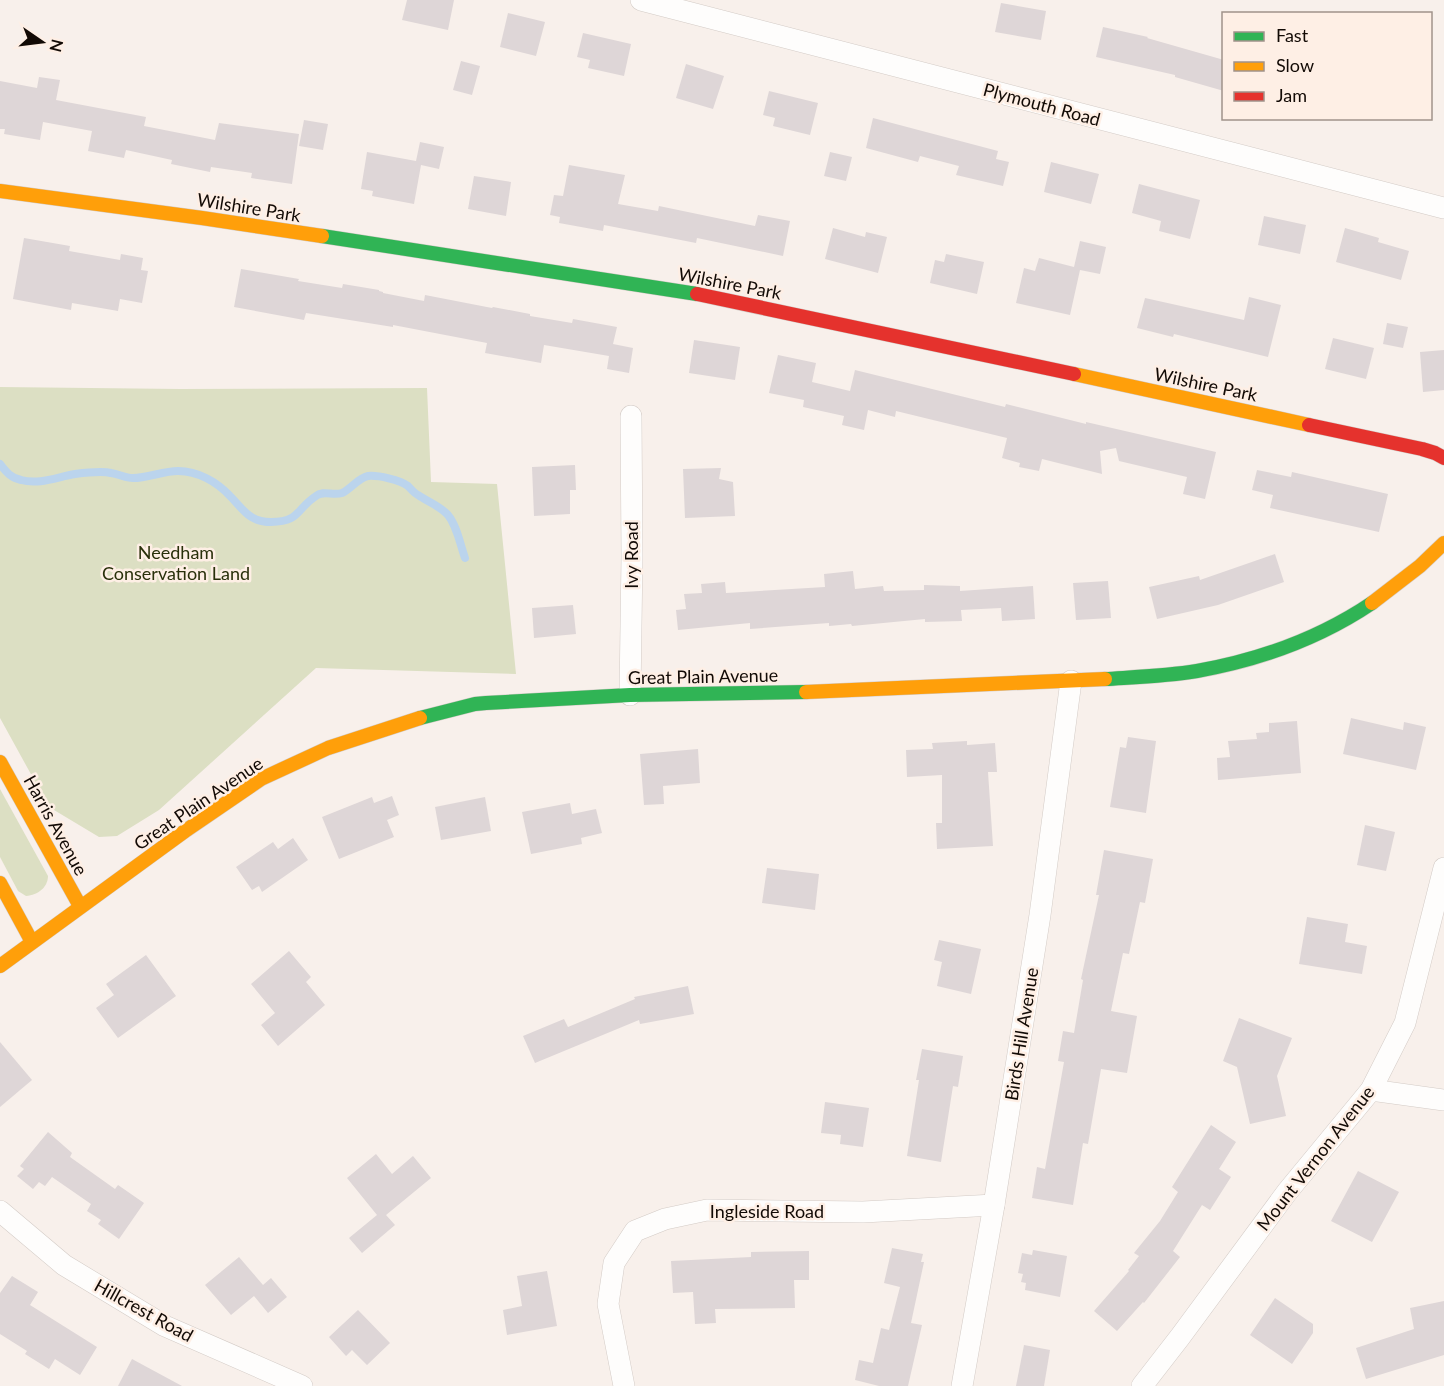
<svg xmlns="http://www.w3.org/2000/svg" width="1444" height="1386" viewBox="0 0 1444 1386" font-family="Lato,sans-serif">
  <rect width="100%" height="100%" fill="#f8f0eb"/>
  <g fill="#dcdfc3">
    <path d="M0,387l180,2 247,-1 4,94 66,2 19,190 -200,-6 -157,142 -42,26 -18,1 -50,-30 -49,-89z"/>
    <path d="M0,789l48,87c0,11 -10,19 -22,20l-8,-5 -18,-34z"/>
  </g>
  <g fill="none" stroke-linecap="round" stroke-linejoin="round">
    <path stroke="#bbd4ed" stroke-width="8" d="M0,464c6,8 11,14 21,16 18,5 36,-3 54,-6 8,-1 28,-3 36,-1 8,1 14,5 22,5 15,0 30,-7 45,-7 20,0 39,11 52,25 14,14 19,26 41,26 29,0 25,-13 45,-26 7,-6 17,0 26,-3 9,-4 16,-15 26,-17 10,-1 32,4 40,10 3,3 6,7 10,9 10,7 22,11 30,20 9,11 12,29 17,43"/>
  </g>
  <g fill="#ded6d7">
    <path d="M407,0h47l-6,30 -46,-10z"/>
    <path d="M1001,3l45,8 -5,29 -46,-8z"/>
    <path d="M508,13l37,9 -9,34 -36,-9z"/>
    <path d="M1103,27l45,10 -1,1 77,22v31l-49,-14v-2l-79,-18z"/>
    <path d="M583,33l48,11 -7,32 -36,-8 2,-8 -13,-3z"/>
    <path d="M461,61l19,5 -8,29 -19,-5z"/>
    <path d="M686,64l38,12 -11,33 -37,-11z"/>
    <path d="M39,77l21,3 -4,20 90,17 -2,9 71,14 4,-17 80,11 -7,50 -41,-6 1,-5 -41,-6 -1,5 -39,-8 1,-4 -46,-10 -2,8 -36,-7 4,-20 -49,-9 -3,18 -36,-6 1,-5h-5v-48l37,7z"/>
    <path d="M769,91l49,12 -8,32 -37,-9 2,-8 -12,-3z"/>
    <path d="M873,118l125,33 -2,8 13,3 -6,24 -47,-11 3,-9 -39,-10 -2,6 -52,-14z"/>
    <path d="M304,120l24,4 -5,26 -24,-4z"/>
    <path d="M420,142l24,5 -5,22 -18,-4 -7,39 -42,-8 1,-5 -12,-2 6,-37 49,9z"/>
    <path d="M830,152l22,5 -6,24 -22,-5z"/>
    <path d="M1051,162l48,12 -8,30 -47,-12z"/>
    <path d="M569,165l56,10 -7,29 40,7 1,-5 96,20 3,-11 32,6 -7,35 -86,-18 -1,5 -92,-18 -1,6 -44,-8 1,-6 -10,-2 4,-20 9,1z"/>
    <path d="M474,176l37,6 -5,34 -38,-7z"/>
    <path d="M1139,184l61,16 -10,39 -31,-8 2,-10 -29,-8z"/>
    <path d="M1264,216l42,9 -6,29 -42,-9z"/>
    <path d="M833,228l32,9 1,-5 21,5 -9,36 -53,-14z"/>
    <path d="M1345,228l34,10 -1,4 31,9 -8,29 -65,-18z"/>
    <path d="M24,238l46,8 -1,5 51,9 1,-6 22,4 -2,12 7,1 -6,32 -22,-4 -2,12 -46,-8 -1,7 -58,-11z"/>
    <path d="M1080,241l26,6 -6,27 -20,-4 -10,45 -54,-12 8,-35 11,3 4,-13 35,9z"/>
    <path d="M946,254l38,8 -7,32 -47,-11 5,-23 9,2z"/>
    <path d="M241,269l58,10 -1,2 44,7 1,-4 36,6v1l4,1v1l41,8 1,-6 67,13 1,-1 37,7v2l42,7 1,-4 44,8 -4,17 20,4 -4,25 -22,-4 2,-13 -65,-11 -3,18 -56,-10 2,-10 -94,-18v2l-87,-14 -2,7 -70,-13z"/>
    <path d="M1249,297l32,8 -13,52 -94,-23 -1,3 -36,-9 8,-30 99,22z"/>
    <path d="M1387,323l21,4 -5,21 -20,-4z"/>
    <path d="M1333,338l41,10 -8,31 -41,-10z"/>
    <path d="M694,340l46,7 -5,33 -46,-7z"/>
    <path d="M1444,350v40l-21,2 -3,-40z"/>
    <path d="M778,355l38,8 -4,19 38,9 5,-21 150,37 1,-3 80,20v-2l130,30 -11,47 -22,-5 4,-17 -68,-16 -3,-13 -16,3 2,23 -60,-15 -3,12 -20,-4 1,-4 -18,-5 5,-20 -111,-27 -1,6 -27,-7 -4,20 -22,-5 2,-9 -41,-9 1,-7 -35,-7z"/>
    <path d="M575,465l1,25h-6v24l-36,2 -2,-49z"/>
    <path d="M721,468l-2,11 14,3 2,34 -50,2 -2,-49z"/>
    <path d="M1257,470l34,7 1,-5 96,22 -9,38 -109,-24 3,-13 -21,-5z"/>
    <path d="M1275,554l9,28 -66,23 -61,14 -8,-32 50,-11 1,4z"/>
    <path d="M853,571l2,18 28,-3 1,5 40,-1v-5l36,1v5l73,-5 2,33 -33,2 -1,-13 -40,2 1,11 -37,1v-3l-73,7 -1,-2 -22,2v-3l-79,6v-6l-72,7 -2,-20 10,-1 -2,-15 18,-1 -1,-9 24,-2 1,11 99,-6 -1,-13z"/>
    <path d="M1108,581l3,37 -35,2 -3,-37z"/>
    <path d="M573,605l3,29 -42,4 -2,-30z"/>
    <path d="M1351,718l52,12 1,-8 22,5 -10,43 -73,-16z"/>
    <path d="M1297,721l4,52 -83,7 -1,-22 13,-1 -2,-16 29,-2 -1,-6 13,-1v-9z"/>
    <path d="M1128,737l28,4 -10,72 -36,-6 10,-60 6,1z"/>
    <path d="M967,741v4l28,-2 2,29h-9l5,74 -56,3 -1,-26h6v-48l-35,2 -1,-27 27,-1 -1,-6z"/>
    <path d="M698,749l2,34 -37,3 1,18 -20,1 -4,-51z"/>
    <path d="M392,796l7,19 -12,5 7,17 -55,22 -17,-42 50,-20 2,6z"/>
    <path d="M485,797l6,34 -50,9 -6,-33z"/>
    <path d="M570,803l2,11 24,-5 6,24 -21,5 1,6 -51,10 -9,-42z"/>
    <path d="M1365,825l30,7 -9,39 -29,-6z"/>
    <path d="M293,838l15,22 -46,32 -3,-6 -7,4 -16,-23 37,-25 5,7z"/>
    <path d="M1104,850l49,9 -8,44 -5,-1 -11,52 -6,-1 -12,58 26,5 -10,57 -26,-4 -13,75 -5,-1 -10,62 -41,-7 5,-31 8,2 19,-107 -6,-1 5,-30 11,2 9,-53 -2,-1 18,-84h-3z"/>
    <path d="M767,868l52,6 -4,36 -53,-7z"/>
    <path d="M1307,917l41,7 -3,18 22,4 -5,28 -63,-10z"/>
    <path d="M939,940l42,9 -10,45 -34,-8 5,-24 -8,-2z"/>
    <path d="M289,951l22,26 -5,5 19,23 -47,41 -17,-21 14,-12 -24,-29z"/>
    <path d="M146,955l30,41 -58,42 -22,-30 18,-13 -8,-11z"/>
    <path d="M688,986l6,28 -54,10 -1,-4 -104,43 -12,-27 41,-17 4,8 67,-28 -1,-2z"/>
    <path d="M1239,1018l53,20 -15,38 9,40 -36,8 -13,-57 -14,-6z"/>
    <path d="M0,1042l32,38 -32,27z"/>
    <path d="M922,1049l41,7 -5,31 -5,-1 -12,76 -34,-6 12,-76h-3z"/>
    <path d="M825,1102l44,6 -6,39 -23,-3 1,-9 -20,-2z"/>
    <path d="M1211,1125l25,17 -17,27 12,8 -21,33 -8,-5 -29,46 7,6 -36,46 -1,-1 -26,29 -23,-20 35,-40 -1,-1 11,-14 -5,-3 26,-32 18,-29 -6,-5z"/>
    <path d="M48,1132l24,21 -2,4 45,32 3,-4 26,18 -25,36 -21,-15 3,-4 -14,-9 4,-7 -39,-27 -7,9 -6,-4 -6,7 -16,-13 7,-7 -4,-3z"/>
    <path d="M376,1154l16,20 21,-18 18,22 -45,37 9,10 -33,28 -13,-15 28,-23 -30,-37z"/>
    <path d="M1358,1171l41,21 -27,50 -41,-21z"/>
    <path d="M892,1248l31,6 -2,8h3l-13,61 11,2 -14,61h-29l-24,-6 4,-20 14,3 8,-35 8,2 11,-43 -16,-4z"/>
    <path d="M1033,1250l34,6 -7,41 -35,-7 1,-7 -5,-1 2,-8 -5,-1 4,-20 10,2z"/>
    <path d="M809,1251v29h-15l1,28 -80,1 1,14 -21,1 -2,-32 -20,1 -2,-32 80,-4v-5z"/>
    <path d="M239,1257l24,28 8,-7 16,19 -19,16 -14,-17 -23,19 -26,-30z"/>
    <path d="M547,1271l10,55 -50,9 -4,-25 19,-4 -5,-30z"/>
    <path d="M12,1276l26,16 -8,13 67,42 -17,28 -25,-16 -6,10 -24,-15 2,-3 -27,-17v-41z"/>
    <path d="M1275,1298l38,26v9l-21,31 -42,-29z"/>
    <path d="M1444,1301v54l-78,24 -10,-31 58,-19 -4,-21z"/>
    <path d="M358,1310l32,33 -23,22 -15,-15 -6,6 -17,-19z"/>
    <path d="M1024,1345l26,5 -6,36h-28z"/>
    <path d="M132,1359l50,27h-64z"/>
  </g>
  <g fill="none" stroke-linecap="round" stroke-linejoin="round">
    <g stroke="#d3cbc6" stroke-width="22">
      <g id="street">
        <path d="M641,0l803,208"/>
        <path d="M630,695l2,-138 -1,-141"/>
        <path d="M1371,1090l73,10"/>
        <path d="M0,1211l64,54 101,61 137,60"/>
        <path d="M624,1386l-16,-82 6,-41 21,-32 30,-12 42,-9 156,2 131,-7"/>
        <path d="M962,1386l32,-181 46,-290 31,-234"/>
        <path d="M1142,1386l38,-49 107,-145 84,-102 34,-67 39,-155"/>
      </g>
    </g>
    <g stroke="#d3cbc6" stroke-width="15">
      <g id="fast">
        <path d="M322,236l375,58"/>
        <path d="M1105,679c31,-2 62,-3 92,-8 62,-11 123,-33 175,-68"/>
        <path d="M420,718l55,-14 11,-1 144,-8 176,-3"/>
      </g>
    </g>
    <g stroke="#d3cbc6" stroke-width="15">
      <g id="slow">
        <path d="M0,191l202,27 120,18"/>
        <path d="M1074,374l235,51"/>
        <path d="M1372,603l48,-37 24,-23"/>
        <path d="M806,692l299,-13"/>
        <path d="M0,762l80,144"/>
        <path d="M0,883l32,59"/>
        <path d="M0,966l185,-135 76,-52 67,-31 92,-30"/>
      </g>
    </g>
    <g stroke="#d3cbc6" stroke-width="15">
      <g id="jam">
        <path d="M697,294l377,80"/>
        <path d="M1309,425l113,24 13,4 9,5"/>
      </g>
    </g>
    <use href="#street" stroke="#fefdfc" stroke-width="21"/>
    <use href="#fast" stroke="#30b455" stroke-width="14"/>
    <use href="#slow" stroke="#ff9f0a" stroke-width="14"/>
    <use href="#jam" stroke="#e5322d" stroke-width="14"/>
  </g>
  <g text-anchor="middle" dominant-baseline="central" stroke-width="5" stroke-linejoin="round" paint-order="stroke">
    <g font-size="18" fill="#120a05" stroke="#feefe5">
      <text transform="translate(1042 104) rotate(15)">Plymouth Road</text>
      <text transform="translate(249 207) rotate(9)">Wilshire Park</text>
      <text transform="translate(730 283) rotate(11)">Wilshire Park</text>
      <text transform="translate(1206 384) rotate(12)">Wilshire Park</text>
      <text transform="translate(631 555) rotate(-90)">Ivy Road</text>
      <text transform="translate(703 676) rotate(-1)">Great Plain Avenue</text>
      <text transform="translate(198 803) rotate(-34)">Great Plain Avenue</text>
      <text transform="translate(56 825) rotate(61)">Harris Avenue</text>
      <text transform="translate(1021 1034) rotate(-81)">Birds Hill Avenue</text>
      <text transform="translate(1315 1158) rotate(-52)">Mount Vernon Avenue</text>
      <text x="767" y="1211">Ingleside Road</text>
      <text transform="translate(144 1310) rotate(29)">Hillcrest Road</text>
    </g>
    <g font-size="18" fill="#29300a" stroke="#feefe5">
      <text x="176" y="552">Needham<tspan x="176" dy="21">Conservation Land</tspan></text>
    </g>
  </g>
  <rect x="1222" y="12" width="210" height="108" fill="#feefe5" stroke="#a0938b" stroke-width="1.5"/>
  <rect x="1234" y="32" width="30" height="9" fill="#30b455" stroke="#a0938b" stroke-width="1.5"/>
  <text x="1276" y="42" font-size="18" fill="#120a05">Fast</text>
  <rect x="1234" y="62" width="30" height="9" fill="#ff9f0a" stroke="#a0938b" stroke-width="1.5"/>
  <text x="1276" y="72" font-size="18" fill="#120a05">Slow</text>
  <rect x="1234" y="92" width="30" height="9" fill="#e5322d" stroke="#a0938b" stroke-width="1.5"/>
  <text x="1276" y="102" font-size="18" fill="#120a05">Jam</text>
  <g transform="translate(42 42) rotate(104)" stroke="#feefe5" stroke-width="4.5" paint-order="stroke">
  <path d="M0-4.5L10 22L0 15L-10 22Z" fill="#120a05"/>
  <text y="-9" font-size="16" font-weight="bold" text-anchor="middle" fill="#120a05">N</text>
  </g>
</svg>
